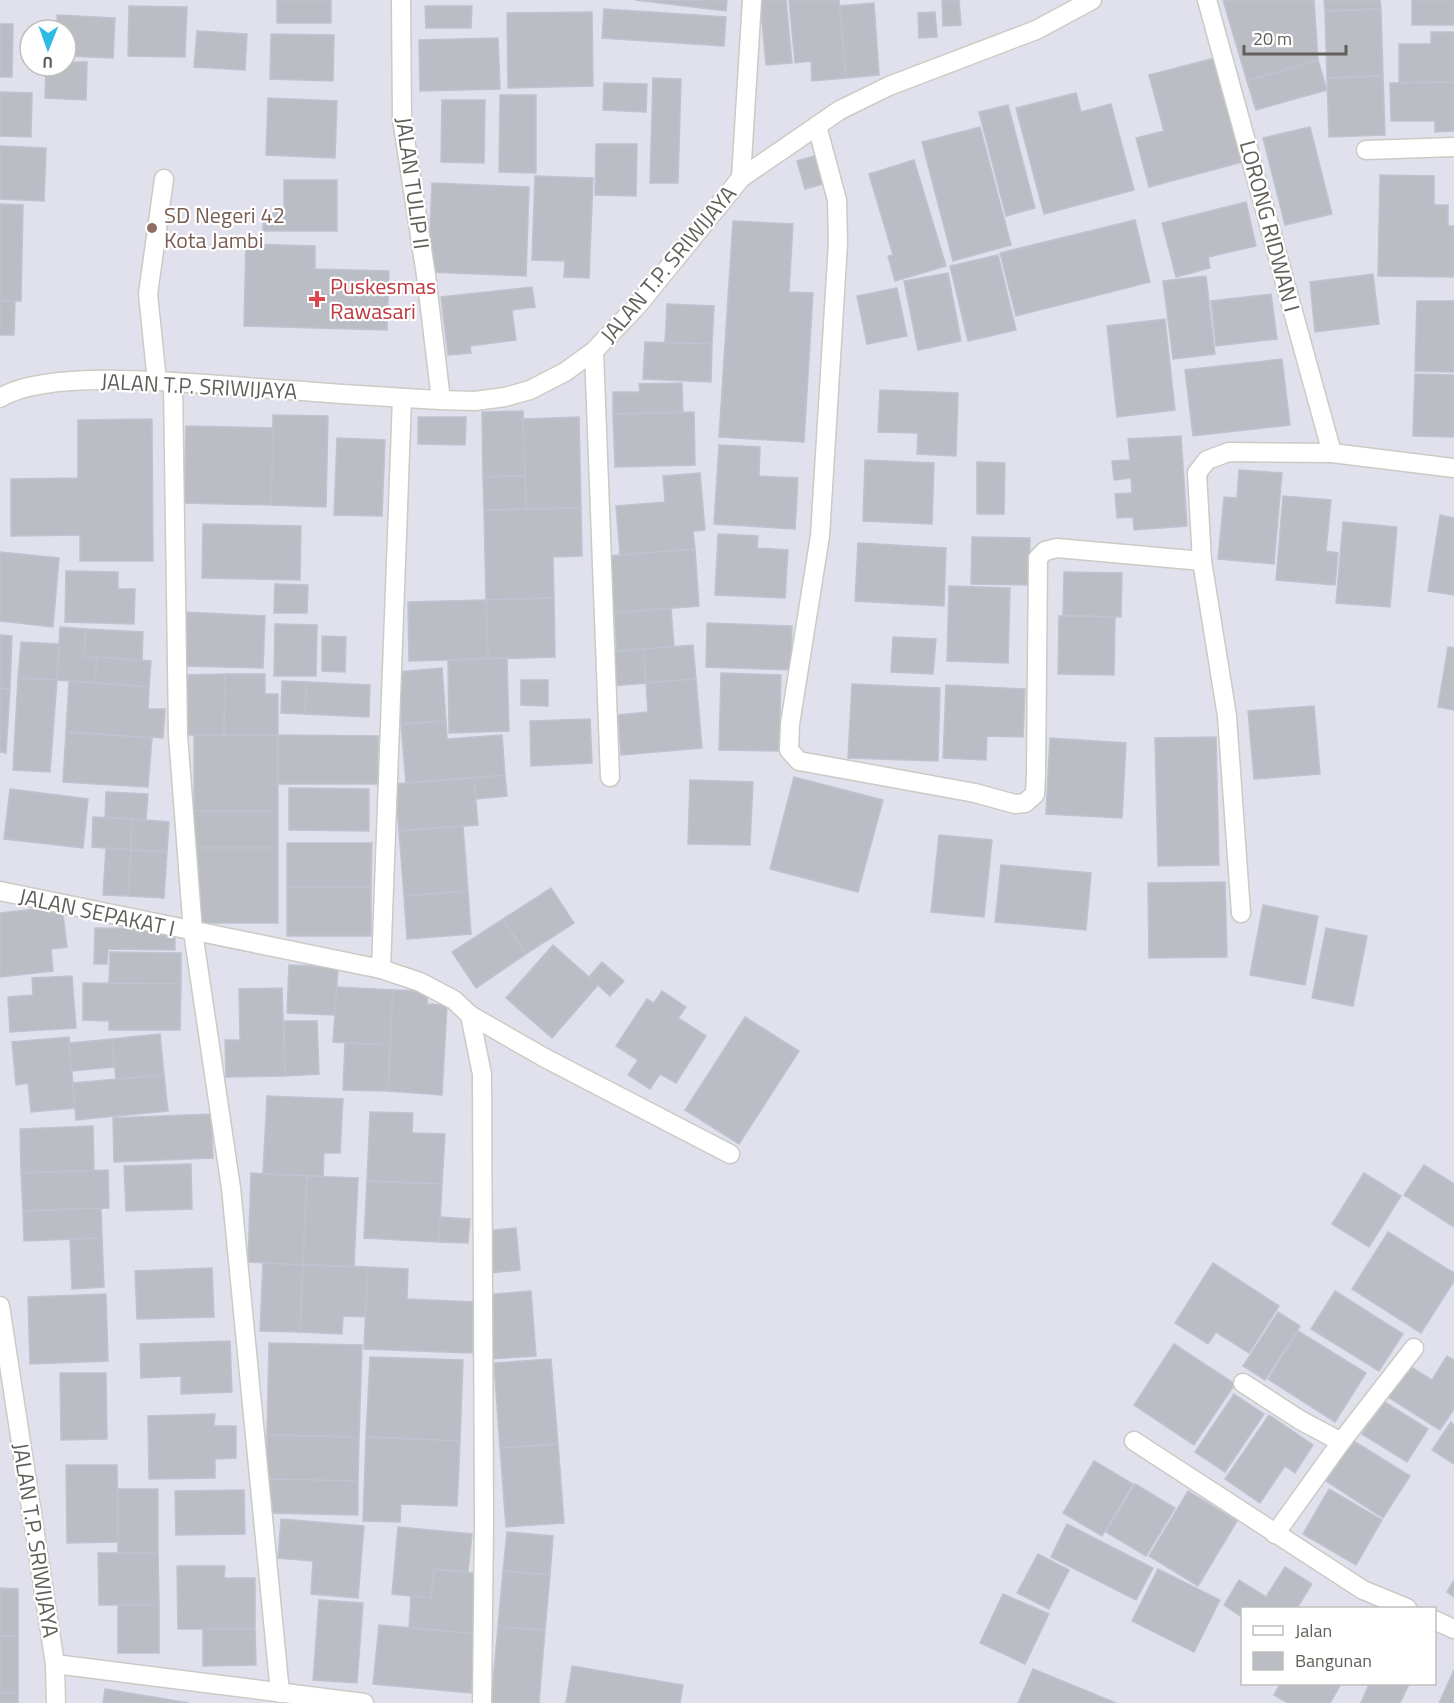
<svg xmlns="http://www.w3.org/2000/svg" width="1454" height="1703" viewBox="0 0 1454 1703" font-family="'Titillium Web',sans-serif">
  <rect width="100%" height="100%" fill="#e0e1ec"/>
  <g fill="#bbbdc5" stroke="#bfc2d0" stroke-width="1.5">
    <rect x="277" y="0" width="54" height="23"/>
    <path d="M635,0h92l-1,11z"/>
    <path d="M760,0h26l6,63 -26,2z"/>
    <path d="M789,0h50l7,78 -34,3 -1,-20 -16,2z"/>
    <path d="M942,0h17l2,25 -18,1z"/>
    <path d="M1223,0h91l4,60 -71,21z"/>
    <path d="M1324,0h56l1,9 -56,2z"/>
    <rect x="1412" y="0" width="42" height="25"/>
    <path d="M874,3l5,72 -33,3 -6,-72z"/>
    <path d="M129,6l58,1 -2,50 -57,-1z"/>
    <path d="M425,6h47l-1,22h-45z"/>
    <path d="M604,9l122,8 -2,29 -122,-8z"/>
    <path d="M1381,9l2,67 -56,2 -2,-67z"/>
    <path d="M592,12l1,74 -85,2 -1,-75z"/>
    <path d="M935,12l2,25 -18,1 -1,-25z"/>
    <path d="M57,15l58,3 -2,40 -47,-2v-26h-9z"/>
    <path d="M0,24h13l-1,53h-12z"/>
    <path d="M197,31l50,3 -2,36 -51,-3z"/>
    <path d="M1431,32h23v50l-55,1v-39h32z"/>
    <path d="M271,34l63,1 -1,46 -63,-2z"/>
    <path d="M498,38l2,51 -80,2 -1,-51z"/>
    <path d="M1215,58l27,104 -93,25 -13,-49 28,-7 -15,-56z"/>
    <path d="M1318,60l9,30 -71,20 -9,-29z"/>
    <path d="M66,62h21l-1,38 -41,-2 1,-32h20z"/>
    <path d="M1383,76l2,59 -56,2 -2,-59z"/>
    <path d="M653,78l28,1 -3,104h-28z"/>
    <path d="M1454,82v49l-19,1v-11h-44l-1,-38z"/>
    <path d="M604,83l43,1 -1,28 -43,-2z"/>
    <path d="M0,92l32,1 -1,44 -31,-1z"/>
    <path d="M1076,93l5,19 30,-8 23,86 -90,24 -28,-106z"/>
    <path d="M500,95h36v78l-37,-1z"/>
    <path d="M268,98l69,3 -2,57 -69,-3z"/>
    <path d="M442,100h43l-1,63 -43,-1z"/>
    <path d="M1008,105l27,103 -29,8 -27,-104z"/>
    <path d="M980,127l31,118 -58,16 -31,-119z"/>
    <path d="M1310,127l22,87 -47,11 -22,-87z"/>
    <path d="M596,144h41l-1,52 -41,-1z"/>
    <path d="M0,146l46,2 -2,53 -44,-2z"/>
    <path d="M818,155l8,28 -21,6 -8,-28z"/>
    <path d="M914,160l32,106 -51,15 -7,-25 5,-1 -24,-81z"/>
    <path d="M1380,175l54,1v29h14v21h6v51l-76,-1z"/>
    <path d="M535,176l58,2 -4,100 -25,-1 1,-16 -33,-1z"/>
    <path d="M284,180h53v51h-74v-18h21z"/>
    <path d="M432,183l97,4 -3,89 -98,-4z"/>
    <path d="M1246,202l10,44 -48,11 2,11 -34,9 -14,-54z"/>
    <path d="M0,204l23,1 -2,96h-21z"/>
    <path d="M1135,220l15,62 -134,34 -16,-63z"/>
    <path d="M733,221l60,3 -4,68 24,1 -9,149 -85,-5z"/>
    <path d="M246,244l69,2v23l74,2 -2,59 -143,-4z"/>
    <path d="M998,255l18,75 -48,11 -18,-75z"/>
    <path d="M948,273l13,68 -43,9 -14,-69z"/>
    <path d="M1373,274l6,50 -64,8 -5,-50z"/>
    <path d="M1206,276l9,78 -42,5 -10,-78z"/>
    <path d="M532,287l3,20 -23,3 4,30 -46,6 1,7 -23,2 -7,-58z"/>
    <path d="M897,288l10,48 -40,8 -10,-48z"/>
    <path d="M1271,294l6,45 -61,7 -5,-45z"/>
    <path d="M0,301h15l-1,34h-14z"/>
    <path d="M1417,301h37v71l-39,-1z"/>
    <path d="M667,304l47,2 -2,38 -47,-2z"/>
    <path d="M1165,319l10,91 -58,7 -10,-91z"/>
    <path d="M645,342l67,2 -1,38 -68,-3z"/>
    <path d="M1282,359l8,66 -97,11 -8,-66z"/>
    <path d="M1415,374l39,1v62l-41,-1z"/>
    <path d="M682,383l1,30 -70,1v-22h27l-1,-8z"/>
    <path d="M880,390l78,3 -2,63 -39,-2 1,-21 -40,-1z"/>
    <path d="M523,411l2,65 -42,1 -1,-65z"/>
    <path d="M694,412l1,53 -80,2 -2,-53z"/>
    <path d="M273,415l55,1 -2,91 -55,-2z"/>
    <path d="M418,417h48l-1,28 -47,-1z"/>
    <path d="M579,417l2,91 -55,1 -3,-90z"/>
    <path d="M152,419l1,142h-73v-26l-69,1v-57l67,-1v-58z"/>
    <path d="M186,426l87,2 -2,77 -87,-2z"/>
    <path d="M1181,436l6,90 -53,4 -1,-13 -16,1 -2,-24 17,-1 -1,-15 -17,2 -2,-19 18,-1 -2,-21z"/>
    <path d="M337,438l48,2 -3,76 -48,-1z"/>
    <path d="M719,445l41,2 -1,29 39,2 -3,51 -81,-5z"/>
    <path d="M865,460l69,3 -2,61 -69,-3z"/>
    <path d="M977,462l28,1 -1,51h-27z"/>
    <path d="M1239,470l43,3 -8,91 -56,-5 6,-62 13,1z"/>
    <path d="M700,473l5,57 -12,1 2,18 -75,6 -4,-49 49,-4 -2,-26z"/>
    <path d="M525,476l1,33 -42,1 -1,-33z"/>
    <path d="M1283,496l48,4 -5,51 12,2 -3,32 -59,-5z"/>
    <path d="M581,508l1,48 -29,1 1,41 -68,2 -2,-90z"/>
    <path d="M1440,515l14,3v77l-26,-4z"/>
    <path d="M1343,522l54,5 -7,80 -54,-4z"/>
    <path d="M203,524l98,2 -1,54 -98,-2z"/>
    <path d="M718,534l40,2 -1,12 31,2 -3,48 -70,-3z"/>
    <path d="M972,537l58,1 -1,47 -58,-1z"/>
    <path d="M858,543l88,5 -2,58 -89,-5z"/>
    <path d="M695,549l4,57 -85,7 -5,-57z"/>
    <path d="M0,552l59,6 -6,69 -53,-6z"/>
    <path d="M66,571l52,1v17h17l-1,35 -69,-2z"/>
    <path d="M1064,572l58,1 -1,44 -58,-2z"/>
    <path d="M275,584l33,1 -1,28h-33z"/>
    <path d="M949,586l61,2 -2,75 -61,-2z"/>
    <path d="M554,598l1,59 -67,2 -2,-59z"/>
    <path d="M486,600l2,59 -79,2 -1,-59z"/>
    <path d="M671,608l3,38 -57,6 -3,-39z"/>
    <path d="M183,612l82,4 -2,52 -81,-2z"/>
    <path d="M1059,616l56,1 -1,58 -56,-1z"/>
    <path d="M707,623l85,3 -1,44 -85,-3z"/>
    <path d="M275,624l42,1 -1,51h-42z"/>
    <path d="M60,627l26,2 -2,28h13l-2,26 -38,-3z"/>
    <path d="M86,629l57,3 -1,28 -58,-3z"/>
    <path d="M0,635l12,1 -2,53 -10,-1z"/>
    <path d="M322,636l24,1 -1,35 -23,-1z"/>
    <path d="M893,637l43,2 -3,35 -42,-2z"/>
    <path d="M21,642l38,2 -2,36 -39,-2z"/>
    <path d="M693,645l3,34 -50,4 -3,-34z"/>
    <path d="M1448,647l6,1v62l-16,-3z"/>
    <path d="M643,649l3,34 -34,3 -3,-34z"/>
    <path d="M97,657l54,4 -2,26 -54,-4z"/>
    <path d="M507,658l2,73 -60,2 -1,-73z"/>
    <path d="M442,668l4,53 -45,3 -4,-52z"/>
    <path d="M721,673l60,2 -2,76 -60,-1z"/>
    <path d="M225,674l-1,61h-41l1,-60z"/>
    <path d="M225,674h40v20h13v41h-54z"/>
    <path d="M18,678l39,2 -7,92 -37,-2z"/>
    <path d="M696,679l6,69 -81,7 -3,-40 30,-3 -2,-29z"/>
    <path d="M521,680h27v26l-27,-1z"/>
    <path d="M69,681l80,6 -1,22h17l-2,29 -97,-6z"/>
    <path d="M282,681l25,1 -2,32 -24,-1z"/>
    <path d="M307,682l63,3 -1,32 -64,-3z"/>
    <path d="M852,684l88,4 -2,73 -90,-3z"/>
    <path d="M946,685l79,4 -2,48 -36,-1 -1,24 -43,-2z"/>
    <path d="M0,688l10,1 -4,64 -6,-1z"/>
    <path d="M1314,706l6,68 -66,5 -6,-68z"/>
    <path d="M590,719l2,44 -61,3 -1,-45z"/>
    <path d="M446,721l1,18 55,-4 3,40 -99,8 -5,-59z"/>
    <path d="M66,732l86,6 -4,49 -85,-5z"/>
    <rect x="194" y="735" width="84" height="76"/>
    <path d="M278,735l100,1v48h-100z"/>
    <path d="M1216,737l3,128 -61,1 -3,-128z"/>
    <path d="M1050,738l76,5 -4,75 -76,-4z"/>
    <path d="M505,775l2,21 -31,3 -2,-21z"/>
    <path d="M794,777l89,23 -25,92 -88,-23z"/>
    <path d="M474,778l4,47 -79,6 -4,-47z"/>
    <path d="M690,780l63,2 -3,63 -62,-1z"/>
    <path d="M289,788l80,1v42l-80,-1z"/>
    <path d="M10,789l78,10 -5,49 -79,-9z"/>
    <path d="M106,792l42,2 -2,26 -41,-2z"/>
    <rect x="194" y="811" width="84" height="37"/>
    <path d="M93,817l39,2 -1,31 -39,-3z"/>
    <path d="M132,819l37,3 -2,30 -36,-2z"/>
    <path d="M463,826l5,65 -64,5 -5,-65z"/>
    <path d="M939,835l53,5 -8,77 -53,-5z"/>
    <path d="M287,843h85l-1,44h-84z"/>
    <path d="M106,848l25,2 -3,46 -25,-1z"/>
    <rect x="194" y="848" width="84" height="75"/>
    <path d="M131,850l36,2 -3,46 -36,-2z"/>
    <path d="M1001,865l90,8 -5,57 -91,-8z"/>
    <path d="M1225,882l2,75 -78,1 -1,-75z"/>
    <rect x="287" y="887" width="84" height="49"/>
    <path d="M551,888l23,35 -48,31 -23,-35z"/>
    <path d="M468,891l3,43 -64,5 -3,-43z"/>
    <path d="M1263,905l55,11 -13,69 -55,-10z"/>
    <path d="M62,906l5,41 -16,2 2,22 -53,6v-64z"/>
    <path d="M503,919l23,35 -50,34 -24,-36z"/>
    <path d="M95,928l80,1v21l-67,-1 -1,15h-13z"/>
    <path d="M1326,928l41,8 -14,70 -41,-8z"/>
    <path d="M553,945l45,40 -46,53 -46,-40z"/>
    <path d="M110,952l71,1v31l-72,-1z"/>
    <path d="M602,962l22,19 -14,15 -21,-19z"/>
    <path d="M289,965l49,2 -3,48 -48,-2z"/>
    <path d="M72,976l4,52 -66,4 -2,-35 25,-2 -1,-17z"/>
    <path d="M83,983l98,1 -1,46h-71v-9l-26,-1z"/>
    <path d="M337,987l56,3 -3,55 -57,-3z"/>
    <path d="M282,988l3,88 -59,1 -1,-37h15l-1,-51z"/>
    <path d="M393,990l35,1 -1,13 20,1 -5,90 -54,-4z"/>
    <path d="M662,991l24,16 -8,11 28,18 -30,47 -16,-9 -10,15 -22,-14 10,-15 -22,-14 31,-47 7,4z"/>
    <path d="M745,1017l54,34 -60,93 -54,-34z"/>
    <path d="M284,1021h33l2,53 -34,2z"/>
    <path d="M160,1034l4,41 -48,4 -4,-40z"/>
    <path d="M69,1037l6,71 -44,4 -3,-29 -12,2 -4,-43z"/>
    <path d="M112,1039l2,28 -43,4 -2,-28z"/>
    <path d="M345,1043l45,2 -2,46 -45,-1z"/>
    <path d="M164,1075l4,36 -92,9 -3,-37z"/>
    <path d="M267,1096l76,3 -3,54h-16l-1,23 -60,-2z"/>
    <path d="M370,1112l43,1 -1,20 33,1 -3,50 -75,-3z"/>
    <path d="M211,1114l2,44 -99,4 -1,-44z"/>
    <path d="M93,1126l1,45 -73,2 -1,-44z"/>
    <path d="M191,1164l1,45 -66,2 -2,-45z"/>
    <path d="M1424,1165l30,19v43l-50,-32z"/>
    <path d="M108,1170l1,38 -86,3 -2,-38z"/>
    <path d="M251,1173l56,3 -4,89 -55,-3z"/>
    <path d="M1364,1173l37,23 -32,51 -37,-23z"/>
    <path d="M307,1176l51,2 -4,89 -51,-2z"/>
    <path d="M367,1181l75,3 -3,58 -75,-4z"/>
    <path d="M101,1208l1,30 -78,3 -1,-30z"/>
    <path d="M440,1217l30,2 -2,24 -29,-1z"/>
    <path d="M516,1228l4,42 -31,3 -3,-42z"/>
    <path d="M1388,1232l66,41v8l-33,52 -69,-44z"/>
    <path d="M102,1238l2,49 -32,2 -2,-50z"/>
    <path d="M263,1263l40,2 -3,67 -40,-1z"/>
    <path d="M1213,1263l66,43 -30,47 -33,-21 -8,12 -33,-21z"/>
    <path d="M303,1265l65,2 -2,50 -23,-1 -1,18 -42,-2z"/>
    <path d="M368,1267l40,2 -1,30 67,3 -2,51 -108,-4z"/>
    <path d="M212,1268l2,49 -77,2 -2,-48z"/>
    <path d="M531,1291l5,65 -46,3 -5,-64z"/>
    <path d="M1335,1291l68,43 -24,37 -68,-42z"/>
    <path d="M106,1294l2,67 -78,3 -2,-67z"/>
    <path d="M1278,1312l22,14 -35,54 -22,-14z"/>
    <path d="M1298,1331l68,42 -31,49 -67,-43z"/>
    <path d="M230,1341l2,51 -51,2v-18l-40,2 -1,-34z"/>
    <path d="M269,1343l93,2 -3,92 -92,-2z"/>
    <path d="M1174,1344l61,40 -41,61 -60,-40z"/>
    <path d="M1447,1356l7,4v49l-14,21 -52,-33 20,-32 24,15z"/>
    <path d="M370,1357l93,3 -3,81 -94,-4z"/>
    <path d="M551,1359l7,85 -58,4 -6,-85z"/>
    <path d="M60,1373h46l1,66 -46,1z"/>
    <path d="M1234,1394l30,20 -39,58 -30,-20z"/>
    <path d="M1383,1401l45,28 -21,33 -45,-28z"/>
    <path d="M215,1414l-1,12h22v32l-21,1v19l-66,1 -1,-63z"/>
    <path d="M1269,1415l44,30 -18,28 -10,-7 -25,37 -35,-24z"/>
    <path d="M1451,1422l3,3v39l-22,-14z"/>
    <path d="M267,1435l92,2 -1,44 -92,-2z"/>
    <path d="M366,1437l94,4 -3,65 -56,-2 -1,18 -37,-1z"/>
    <path d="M1352,1440l58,36 -27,42 -57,-37z"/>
    <path d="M558,1444l6,79 -58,4 -6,-79z"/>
    <path d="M1094,1461l39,23 -31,52 -39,-23z"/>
    <path d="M66,1465h51l1,77 -51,1z"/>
    <path d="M266,1479l92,2v34l-93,-2z"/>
    <path d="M1135,1484l40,24 -29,48 -40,-24z"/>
    <rect x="118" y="1489" width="40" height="64"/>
    <path d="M1329,1489l53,31 -26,45 -53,-31z"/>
    <path d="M244,1490l1,44 -69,1 -1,-44z"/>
    <path d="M1188,1491l49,30 -39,65 -49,-30z"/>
    <path d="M281,1519l83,7 -6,72 -47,-4 2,-33 -35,-3z"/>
    <path d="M1067,1524l86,44 -17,32 -85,-43z"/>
    <path d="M398,1527l74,7 -4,38 -34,-3 -3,29 -39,-4z"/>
    <path d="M507,1532l46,4 -3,39 -47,-4z"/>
    <path d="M98,1553h60l1,52h-60z"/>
    <path d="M1038,1554l31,16 -20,39 -32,-16z"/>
    <path d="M177,1566h48l-1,12h31v51h-77z"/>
    <path d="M1285,1567l27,17 -15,24h-55v9l-18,-12 15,-25 27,17z"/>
    <path d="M434,1569l48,5 -5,60 -68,-6 2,-32 20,2z"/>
    <path d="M1158,1569l62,31 -26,52 -62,-31z"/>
    <path d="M503,1571l47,4 -5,55 -47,-3z"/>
    <path d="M1454,1580v17l-7,-5z"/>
    <path d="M0,1588l18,1v47h-18z"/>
    <path d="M1003,1594l46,20 -24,50 -45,-21z"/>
    <path d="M319,1600l44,3 -6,80 -44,-3z"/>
    <rect x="118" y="1605" width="41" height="48"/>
    <path d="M379,1625l98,9 -6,59 -98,-9z"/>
    <path d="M498,1627l47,3 -6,73h-48z"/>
    <path d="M203,1629h52l1,36 -53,1z"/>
    <rect x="0" y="1636" width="18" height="57"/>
    <path d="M572,1666l111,19 -3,18h-114z"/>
    <path d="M1033,1669l83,34h-98z"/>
    <path d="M1454,1670v33h-15z"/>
    <path d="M1280,1684h61l-11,19h-42l-14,-8z"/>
    <path d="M1369,1684h40l-9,19h-39z"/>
    <path d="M105,1689l84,14h-86z"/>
    <rect x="0" y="1693" width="18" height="10"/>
  </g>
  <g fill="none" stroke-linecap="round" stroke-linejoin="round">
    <g stroke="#cbcac4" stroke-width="21">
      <path id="service" d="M157,381l-9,-87 16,-115"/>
    </g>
    <g stroke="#cbcac4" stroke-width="21">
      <g id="minor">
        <path d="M401,0l1,119 24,156 15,125"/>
        <path d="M1207,0l125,453"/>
        <path d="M817,126l20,74 1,43 -18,293 -30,188 -1,26 10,11 176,32 40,11 10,-1 10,-9 1,-20 2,-216 7,-7 12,-3 145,13"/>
        <path d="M1366,150l88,-3"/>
        <path d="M741,178l11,-178"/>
        <path d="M594,351l16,426"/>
        <path d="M173,382l5,353 15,197 38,256 49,505"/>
        <path d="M0,891l381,78 39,13 34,18 16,15 75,43 185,96"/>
        <path d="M1241,913l-14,-197 -25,-155 -5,-88 10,-13 22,-8 103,1 122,15"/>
        <path d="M381,969l21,-571"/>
        <path d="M470,1015l12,59 2,447 -2,182"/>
        <path d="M1243,1383l57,37 41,22 -66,92"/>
        <path d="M1134,1441l229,149 44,18"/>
        <path d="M1341,1442l73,-94"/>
        <path d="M1434,1620l20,9"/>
        <path d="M55,1664l309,39"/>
      </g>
    </g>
    <g stroke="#cdcbc4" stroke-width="21">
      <g id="secondary">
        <path d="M0,398c49,-31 199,-14 258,-10 61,4 122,9 183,12l34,1 30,-4 25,-7 35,-18 29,-21 44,-46 103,-127 99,-68 49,-24 147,-56 56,-30"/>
        <path d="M0,1306l55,358 1,39"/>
      </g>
    </g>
    <use href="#service" stroke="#fff" stroke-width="18"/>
    <use href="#minor" stroke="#fff" stroke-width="18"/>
    <use href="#secondary" stroke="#fff" stroke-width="18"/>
  </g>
  <circle fill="#8d6e63" stroke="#fff" stroke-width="2" cx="152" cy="228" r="6"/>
  <path fill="#e0444e" stroke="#fff" stroke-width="2" d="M314 290h6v6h6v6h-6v6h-6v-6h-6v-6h6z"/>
  <g text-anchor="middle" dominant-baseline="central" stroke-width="4.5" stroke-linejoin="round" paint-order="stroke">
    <g font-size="22" fill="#615f59" stroke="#fff">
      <text transform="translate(413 183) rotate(82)">JALAN TULIP II</text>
      <text transform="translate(1270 226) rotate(75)">LORONG RIDWAN I</text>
      <text transform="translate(668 264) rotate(-50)">JALAN T.P. SRIWIJAYA</text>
      <text transform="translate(199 386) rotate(3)">JALAN T.P. SRIWIJAYA</text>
      <text transform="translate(97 912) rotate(12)">JALAN SEPAKAT I</text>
      <text transform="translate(36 1540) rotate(81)">JALAN T.P. SRIWIJAYA</text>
    </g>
    <g font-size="22" fill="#785e54" stroke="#fff" text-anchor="start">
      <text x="164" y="215">SD Negeri 42<tspan x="164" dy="25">Kota Jambi</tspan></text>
    </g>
    <g font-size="22" fill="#be3a42" stroke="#fff" text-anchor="start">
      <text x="330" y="286">Puskesmas<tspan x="330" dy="25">Rawasari</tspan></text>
    </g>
  </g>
  <rect x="1241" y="1607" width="195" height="78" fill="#ffffff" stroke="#c0bfbd" stroke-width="1.5"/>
  <rect x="1253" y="1626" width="30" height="9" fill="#ffffff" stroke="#c0bfbd" stroke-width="1.5"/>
  <text x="1295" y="1637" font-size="18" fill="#615f59">Jalan</text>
  <rect x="1253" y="1652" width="30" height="18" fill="#bbbdc5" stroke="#c0bfbd" stroke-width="1.5"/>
  <text x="1295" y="1667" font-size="18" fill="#615f59">Bangunan</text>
  <g transform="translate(48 48) rotate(181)"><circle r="28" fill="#ffffff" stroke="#c0bfbd" stroke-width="1.5"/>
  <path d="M0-4.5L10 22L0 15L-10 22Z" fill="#2ebae4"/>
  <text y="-9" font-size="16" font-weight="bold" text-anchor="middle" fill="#615f59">U</text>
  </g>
  <path d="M1244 45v9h102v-9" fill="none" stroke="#615f59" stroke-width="3"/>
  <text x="1253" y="45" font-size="18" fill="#615f59" stroke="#ffffff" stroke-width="4.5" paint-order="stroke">20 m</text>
</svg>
